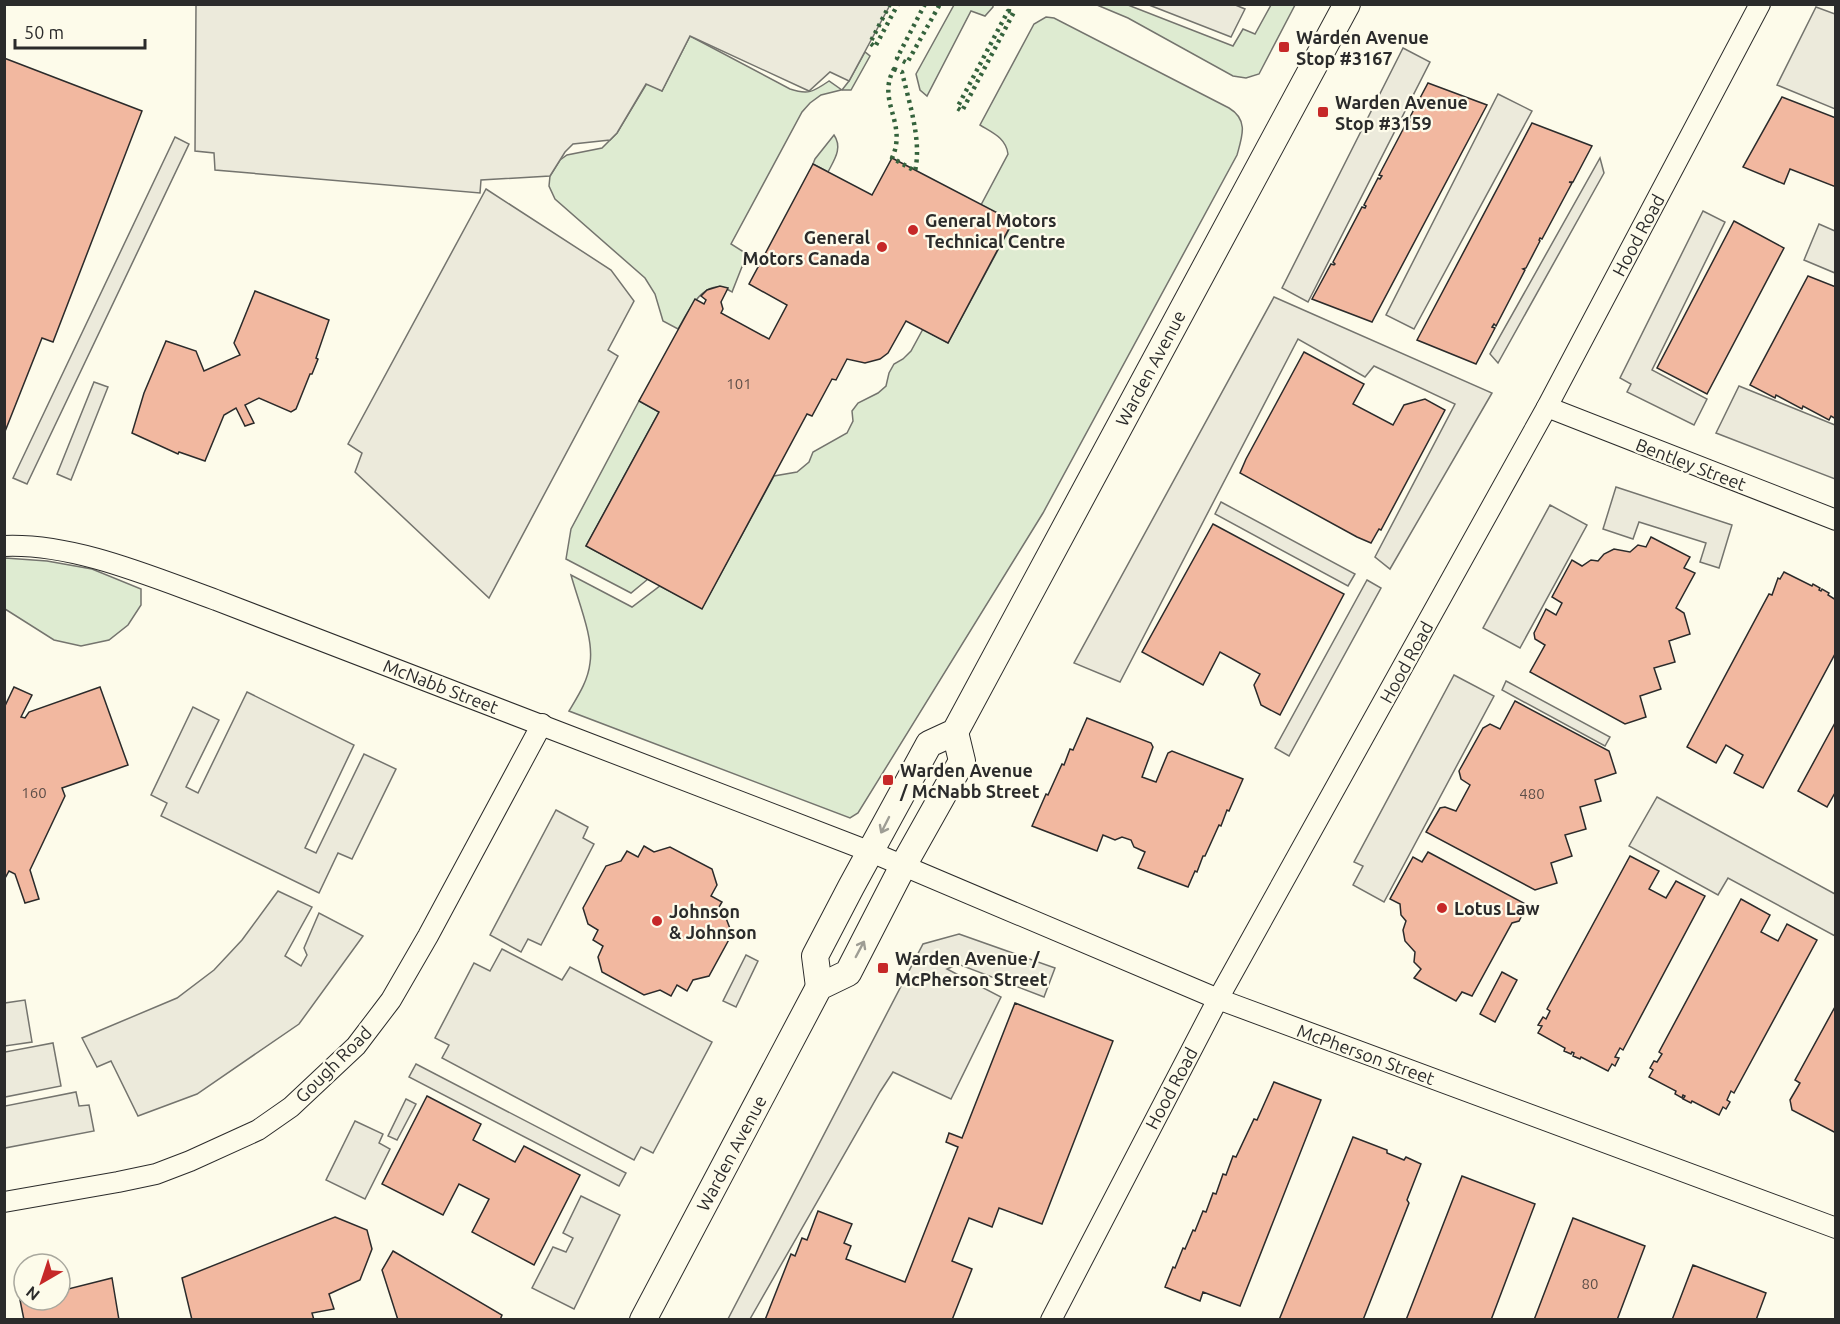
<svg xmlns="http://www.w3.org/2000/svg" width="1840" height="1324" viewBox="0 0 1840 1324" font-family="Ubuntu,sans-serif">
  <rect width="100%" height="100%" fill="#fdfbea"/>
  <g fill="#deebd1" stroke="#74746e" stroke-width="1.5">
    <path d="M954,5h39v2l-8,9 -14,-5 -44,85 -7,-6 -4,-16z"/>
    <path d="M1097,5h31l105,41 10,-17 12,5 16,-29h24l-36,69 -13,4 -13,-2 -105,-58z"/>
    <path d="M1046,17l8,1 175,90c20,12 13,29 8,47l-194,358 -185,300 -8,5 -281,-107c9,-15 19,-30 21,-48 4,-25 -12,-62 -19,-88l61,32 28,-21 42,22 72,-132 23,-4 12,-10 4,-10 34,-19 6,-12 -1,-10 6,-8 20,-10 8,-7 3,-13 5,-9 9,-5 8,-8 12,-22 25,14 65,-121 -32,-17 27,-51c-2,-16 -15,-21 -28,-29l54,-101z"/>
    <path d="M690,36l100,53c18,6 23,3 39,-8l13,9 7,-9 16,-29 5,4 -19,34h-10l-20,5 -11,8 -8,9 -71,132 16,10 -15,38c-27,-18 -43,18 -54,37l-15,-8 -8,-27 -10,-16 -90,-79 -6,-13 1,-10 10,-16 7,-5 35,-7 15,-15 30,-50 15,8z"/>
    <path d="M834,135c9,13 0,25 -6,37l-15,-8 2,-5z"/>
    <path d="M639,401l20,11 -73,134 62,33 -17,14 -65,-34 5,-30z"/>
    <path d="M5,558l42,3 45,8 49,20v16l-13,20 -19,15 -28,6 -27,-6 -49,-31z"/>
  </g>
  <g fill="#eceadb" stroke="#74746e" stroke-width="1.5">
    <path d="M1233,4l12,5 -14,28 -82,-32z"/>
    <path d="M196,5v-1l694,1 -41,76 -19,-9 -21,19 -119,-55 -28,55 -16,-7 -29,49 -7,7 -37,4 -8,8 -15,24 -69,4 -1,13 -265,-23 -1,-17 -19,-2z"/>
    <path d="M1816,7l19,7v95l-58,-24z"/>
    <path d="M1403,48l27,14 -122,240 -26,-14z"/>
    <path d="M1498,94l34,17 -118,218 -28,-14z"/>
    <path d="M175,137l14,7 -162,340 -14,-6z"/>
    <path d="M1600,158l4,15 -106,190 -8,-9z"/>
    <path d="M486,189l125,81 23,31 -26,49 10,6 -129,242 -134,-126 7,-19 -14,-9z"/>
    <path d="M1703,211l22,11 -73,148 55,29 -13,26 -67,-33 4,-8 -11,-6z"/>
    <path d="M1819,224l16,7v42l-31,-13z"/>
    <path d="M1274,297l218,96 -102,176 -15,-12 80,-153 -81,-38 -9,11 -67,-38 -178,343 -46,-19z"/>
    <path d="M94,382l14,5 -37,93 -14,-6z"/>
    <path d="M1739,386l96,39v54l-119,-46z"/>
    <path d="M1616,487l116,38 -13,43 -19,-6 6,-19 -67,-21 -6,17 -30,-10z"/>
    <path d="M1221,502l134,72 -7,12 -133,-72z"/>
    <path d="M1550,505l37,20 -67,123 -37,-20z"/>
    <path d="M1367,580l14,8 -92,168 -14,-8z"/>
    <path d="M1454,675l40,21 -110,206 -31,-17 10,-19 -9,-4z"/>
    <path d="M1506,681l104,56 -5,9 -103,-56z"/>
    <path d="M247,692l107,53 -49,103 11,5 48,-99 32,15 -44,90 -14,-6 -19,40 -158,-77 6,-13 -16,-8 42,-88 26,13 -33,67 12,6z"/>
    <path d="M1657,797l178,97v42l-107,-58 -10,17 -89,-49z"/>
    <path d="M556,810l32,17 -5,11 11,6 -53,101 -13,-6 -7,13 -31,-17z"/>
    <path d="M278,891l34,16 -27,49 16,10 6,-11 -3,-7 15,-35 44,23 -64,88 -102,70 -59,22 -27,-55 -14,6 -15,-29 95,-40 37,-28 28,-30z"/>
    <path d="M959,934l96,34 -11,29 -86,-33 -11,5 54,28 -50,102 -58,-27 -13,20 -130,227h-22l195,-375z"/>
    <path d="M502,949l60,31 8,-13 142,75 -59,111 -12,-6 -7,13 -192,-102 7,-13 -14,-7 39,-75 16,8z"/>
    <path d="M746,955l12,6 -22,46 -13,-6z"/>
    <path d="M25,1000l7,42 -27,4v-43z"/>
    <path d="M53,1043l8,43 -56,11v-45z"/>
    <path d="M416,1064l210,109 -7,13 -210,-109z"/>
    <path d="M76,1092l3,14 10,-1 5,26 -89,17v-42z"/>
    <path d="M406,1099l10,5 -19,36 -9,-4z"/>
    <path d="M355,1121l28,13 -4,9 11,6 -25,50 -39,-19z"/>
    <path d="M581,1196l39,19 -46,94 -42,-21 21,-41 13,5 7,-14 -10,-5z"/>
  </g>
  <g fill="#f2b8a0" stroke="#2b2b2b" stroke-width="1.5">
    <path d="M4,58l138,53 -89,231 -11,-4 -38,96z"/>
    <path d="M1428,83l59,22 -115,217 -60,-23 19,-35 3,1 1,-1 -2,-2 29,-55 3,1 1,-2 -2,-1 14,-27 2,1 2,-3 -3,-1 29,-55 3,2 1,-3 -2,-2z"/>
    <path d="M1782,97l54,21v69l-46,-18 -6,15 -41,-17z"/>
    <path d="M1532,123l60,23 -19,36h-4l3,1 -30,56 -2,-1 -1,2 1,1 -14,27 -3,1 2,1 -29,56 -2,-2 -2,3 3,1 -19,36 -59,-24z"/>
    <path d="M892,158l121,63 -65,122 -42,-22 -18,32 -8,6 -15,4 -18,-4 -11,21 -4,-1 -20,37 -5,-2 -105,195 -116,-63 73,-134 -20,-11 56,-102 9,5 2,-4 -5,-4 6,-6 13,-4 8,2 -7,14 2,7 -2,4 48,26 18,-34 -38,-21 64,-120 59,31z"/>
    <path d="M1734,221l50,27 -77,146 -50,-26z"/>
    <path d="M1808,276l28,11v132l-5,-3 -2,4 -26,-14 -1,3 -26,-14 -1,3 -25,-13z"/>
    <path d="M255,291l74,29 -13,38 2,1 -6,15h-2l-14,35 -5,3 -32,-14 -14,7 9,18 -9,3 -9,-18 -12,7 -19,46 -26,-9 -1,2 -46,-21 12,-40 22,-52 30,10 8,20 36,-16 -6,-12z"/>
    <path d="M1304,352l60,32 -11,20 40,21 11,-20 21,-6 20,11 -64,120 -2,-1 -8,14 -14,-6 -117,-64 6,-14z"/>
    <path d="M1213,524l131,70 -64,121 -19,-10 -7,-20 6,-11 -40,-22 -17,33 -61,-33z"/>
    <path d="M1651,537l39,20 -6,11 11,5 -19,35 8,5 6,21 -21,7 6,21 -21,6 7,21 -21,7 6,21 -21,7 -95,-52 15,-27 -10,-6 -1,-6 12,-24 10,6 6,-12 -10,-6 20,-37 10,6 9,-6 7,1 6,-7 10,-5 16,3 8,-7 8,2z"/>
    <path d="M1784,572l28,14 1,-2 7,4 -1,2 2,1 1,-2 7,4 -1,2 8,5v52l-73,136 -29,-15 9,-18 -17,-10 -10,18 -29,-16 82,-153 3,1 6,-17 2,1z"/>
    <path d="M14,687l18,8 -11,22 4,1 4,-6 71,-25 28,78 -66,23 3,8 -35,74 9,29 -14,4 -10,-29 -6,-3 -5,9v-172z"/>
    <path d="M1515,701l94,50 7,22 -21,7 6,21 -21,6 6,22 -21,6 7,21 -21,7 6,20 -22,7 -109,-58 14,-24 5,-1 11,4 14,-26 -9,-6 -2,-8 24,-43 7,-4 10,5z"/>
    <path d="M1087,718l64,25 2,4 -11,30 14,5 12,-29 4,-2 71,28 -14,32 -2,-1 -6,16 -2,-1 -14,31h-2l-6,16 -2,-1 -7,16 -50,-19 7,-16 -11,-5 -3,-7 -9,-3 -7,3 -12,-5 -6,16 -65,-25 14,-32 2,1 14,-31 2,1 6,-16 3,1z"/>
    <path d="M1836,721v70l-9,16 -29,-16z"/>
    <path d="M644,846l10,6 16,-5 42,22 5,16 -6,11 11,6 -6,10 10,6 6,16 -23,42 -16,4 -6,11 -10,-6 -6,11 -11,-6 -16,5 -42,-23 -4,-15 5,-11 -10,-6 5,-10 -10,-6 -5,-16 23,-42 15,-5 6,-10 11,6z"/>
    <path d="M1428,852l99,53 -8,16 -7,2 -40,73 -10,-4 -6,9 -42,-23 7,-9 -7,-7 1,-10 -10,-11 -2,-11 3,-9 -5,-6 -1,-11 -10,-5 23,-42 9,5z"/>
    <path d="M1630,856l29,15 -10,18 17,9 10,-17 29,15 -82,154 -3,-2 -5,9 4,1 -4,8 -3,-2 -4,7 -27,-14 -1,2 -7,-3 1,-3 -2,-1 -1,2 -7,-3 1,-3 -27,-15 4,-7 -4,-1 5,-8 3,2 4,-8 -3,-2z"/>
    <path d="M1741,899l29,16 -9,17 17,9 9,-17 30,16 -83,153 -3,-2 -4,9 3,2 -4,7 -3,-2 -4,8 -27,-14 -1,2 -8,-4 2,-3 -2,-1 -1,3 -7,-4 1,-3 -27,-14 4,-7 -3,-2 4,-7 3,1 5,-8 -3,-2z"/>
    <path d="M1502,972l15,8 -22,42 -15,-8z"/>
    <path d="M1015,1003l98,38 -71,183 -43,-16 -7,19 -23,-9 -17,43 20,8 -20,51h-187l26,-66 4,2 7,-18 5,2 11,-29 34,13 -8,19 7,3 -5,13 59,23 53,-135 -12,-5 3,-9 13,5z"/>
    <path d="M1836,1005v128l-44,-23 -2,-10 10,-17 -5,-3z"/>
    <path d="M1274,1082l47,18 -81,206 -37,-14 -3,9 -35,-14 8,-20 2,1 8,-20 2,1 8,-19 2,1 8,-20 3,1 7,-19 3,1 7,-20 3,1 7,-19 3,1 18,-38 3,1z"/>
    <path d="M427,1096l54,28 -8,16 42,22 9,-16 56,29 -46,90 -62,-33 17,-33 -30,-15 -16,31 -61,-31z"/>
    <path d="M1353,1137l34,13v3l17,7 2,-3 15,7 -14,36 2,3 -46,117h-84z"/>
    <path d="M1462,1176l73,28 -44,116h-85z"/>
    <path d="M335,1217l32,13 5,19 -12,31 -31,14 5,15 -22,4 2,7h-122l-10,-42z"/>
    <path d="M1573,1218l72,28 -28,74h-83z"/>
    <path d="M393,1251l109,64 -2,5h-102l-16,-50z"/>
    <path d="M1693,1265l73,28 -10,27h-84z"/>
    <path d="M112,1278l7,42h-95l-4,-20h40v-9z"/>
  </g>
  <g fill="none" stroke-linecap="round" stroke-linejoin="round">
    <g stroke="#2b2b2b" stroke-width="22">
      <g id="minor">
        <path d="M1547,407l289,113"/>
        <path d="M4,546c70,-3 148,31 212,54l655,252 347,147 618,229"/>
        <path d="M4,1202l114,-20 38,-8 34,-13 68,-31 33,-23 65,-61 35,-46 37,-64 114,-212"/>
        <path d="M1051,1320l167,-321 329,-592 213,-403"/>
      </g>
    </g>
    <g stroke="#2b2b2b" stroke-width="28">
      <g id="major">
        <path d="M819,987l-4,-31 36,-69 78,-143 26,-12 392,-728"/>
        <path d="M643,1320l176,-333 29,-14 55,-107 59,-105 -7,-29"/>
      </g>
    </g>
    <use href="#minor" stroke="#fdfbea" stroke-width="20"/>
    <use href="#major" stroke="#fdfbea" stroke-width="26"/>
    <g stroke="#34623c" stroke-width="4.5" stroke-dasharray="3 4.5" stroke-linecap="butt">
      <path d="M890,4l-20,39 5,4 23,-43"/>
      <path d="M925,4l-28,54 10,5 33,-59"/>
      <path d="M1008,11l6,1 -52,99 -5,-3z"/>
      <path d="M894,69l8,3c7,31 20,68 13,99l-23,-13c16,-35 -16,-57 2,-89z"/>
    </g>
  </g>
  <defs><path id="oneway-shaft" d="M-6 0H5M1.5-3L5.5 0L1.5 3" fill="none" stroke-width="1.6" stroke-linecap="round" stroke-linejoin="round" transform="scale(1.5)"/></defs>
  <g stroke="#9e9d94">
    <use href="#oneway-shaft" transform="translate(885 825) rotate(117)"/>
    <use href="#oneway-shaft" transform="translate(860 949) rotate(-62)"/>
  </g>
  <g fill="#c62828" stroke="#fdfbea" stroke-width="2">
    <rect x="1278" y="41" width="12" height="12" rx="3"/>
    <rect x="1317" y="106" width="12" height="12" rx="3"/>
    <circle cx="913" cy="230" r="6"/>
    <circle cx="882" cy="247" r="6"/>
    <rect x="882" y="774" width="12" height="12" rx="3"/>
    <circle cx="1442" cy="908" r="6"/>
    <circle cx="657" cy="921" r="6"/>
    <rect x="877" y="962" width="12" height="12" rx="3"/>
  </g>
  <g text-anchor="middle" dominant-baseline="central" stroke-width="4.5" stroke-linejoin="round" paint-order="stroke">
    <g font-size="15" fill="#5d4e48">
      <text x="739" y="383">101</text>
      <text x="34" y="792">160</text>
      <text x="1532" y="793">480</text>
      <text x="1590" y="1283">80</text>
    </g>
    <g font-size="18" font-weight="bold" fill="#2b2b2b" stroke="#fdfbea" text-anchor="start">
      <text x="1296" y="37">Warden Avenue<tspan x="1296" dy="21">Stop #3167</tspan></text>
      <text x="1335" y="102">Warden Avenue<tspan x="1335" dy="21">Stop #3159</tspan></text>
      <text x="925" y="220">General Motors<tspan x="925" dy="21">Technical Centre</tspan></text>
      <text x="870" y="237" text-anchor="end">General<tspan x="870" dy="21">Motors Canada</tspan></text>
      <text x="900" y="770">Warden Avenue<tspan x="900" dy="21">/ McNabb Street</tspan></text>
      <text x="1454" y="908">Lotus Law</text>
      <text x="669" y="911">Johnson<tspan x="669" dy="21">&amp; Johnson</tspan></text>
      <text x="895" y="958">Warden Avenue /<tspan x="895" dy="21">McPherson Street</tspan></text>
    </g>
    <g font-size="18" fill="#2b2b2b" stroke="#fdfbea">
      <text transform="translate(1638 235) rotate(-62)">Hood Road</text>
      <text transform="translate(1150 368) rotate(-62)">Warden Avenue</text>
      <text transform="translate(1691 464) rotate(21)">Bentley Street</text>
      <text transform="translate(1406 662) rotate(-61)">Hood Road</text>
      <text transform="translate(441 686) rotate(21)">McNabb Street</text>
      <text transform="translate(1366 1054) rotate(20)">McPherson Street</text>
      <text transform="translate(333 1064) rotate(-45)">Gough Road</text>
      <text transform="translate(1171 1088) rotate(-62)">Hood Road</text>
      <text transform="translate(731 1153) rotate(-62)">Warden Avenue</text>
    </g>
  </g>
  <rect width="1840" height="1324" fill="none" stroke="#2b2b2b" stroke-width="12"/>
  <g transform="translate(42 1282) rotate(219)"><circle r="28" fill="#fdfbea" stroke="#a9a89e" stroke-width="1.5"/>
  <path d="M0-4.5L10 22L0 15L-10 22Z" fill="#c62828"/>
  <text y="-9" font-size="16" font-weight="bold" text-anchor="middle" fill="#2b2b2b">N</text>
  </g>
  <path d="M15 39v9h130v-9" fill="none" stroke="#2b2b2b" stroke-width="3"/>
  <text x="24" y="39" font-size="18" fill="#2b2b2b" stroke="#fdfbea" stroke-width="4.5" paint-order="stroke">50 m</text>
</svg>
